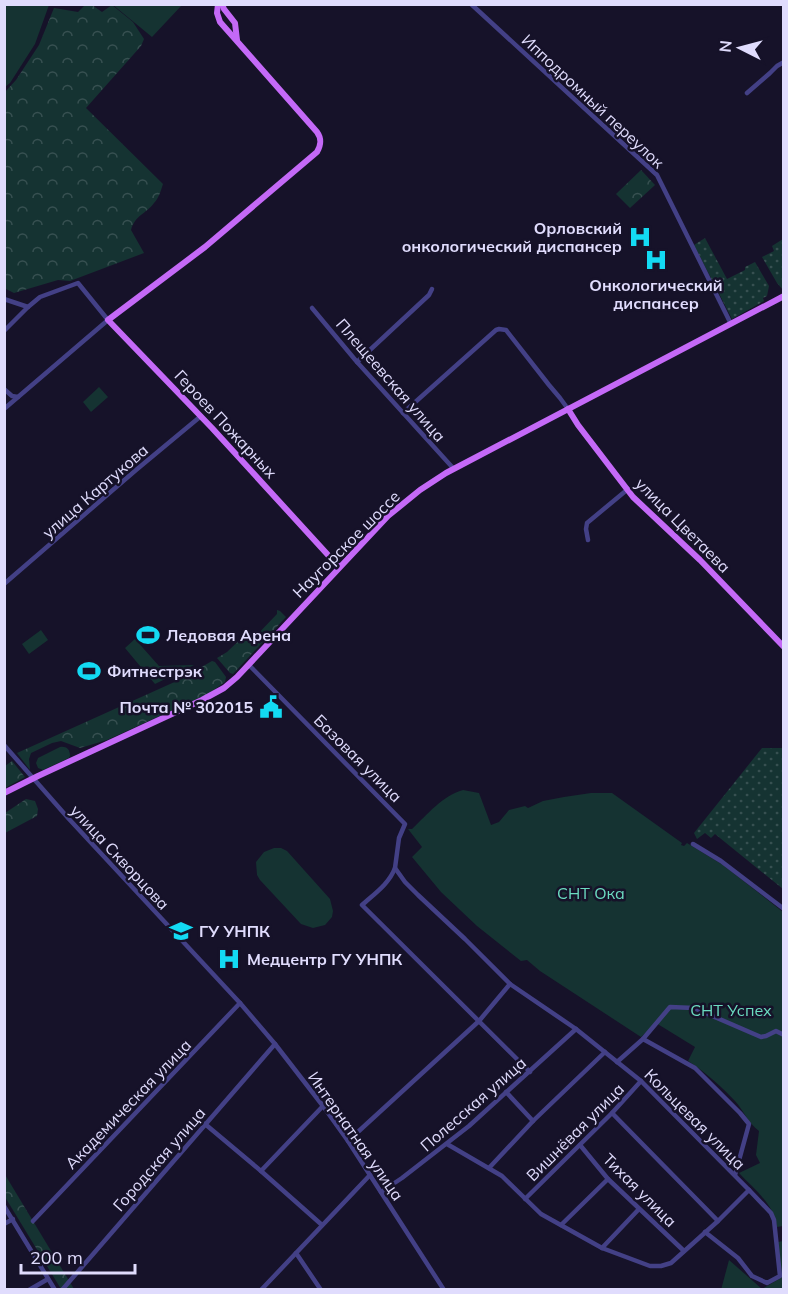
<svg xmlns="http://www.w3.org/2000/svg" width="788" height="1294" viewBox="0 0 788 1294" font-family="Mulish,sans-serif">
  <defs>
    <pattern id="forest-crowns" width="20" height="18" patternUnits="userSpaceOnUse" patternTransform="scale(1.5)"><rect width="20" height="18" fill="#153332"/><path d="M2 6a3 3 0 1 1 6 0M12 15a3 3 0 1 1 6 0" fill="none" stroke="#375051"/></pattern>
    <pattern id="park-dots" width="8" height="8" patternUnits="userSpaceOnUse" patternTransform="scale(1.5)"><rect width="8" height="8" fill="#153332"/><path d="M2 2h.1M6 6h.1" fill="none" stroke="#375051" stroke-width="1.8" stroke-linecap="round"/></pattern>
  </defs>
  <rect width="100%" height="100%" fill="#161229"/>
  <g fill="#153332">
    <path d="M5,4l44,1 -14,39 -25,39 -5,4z"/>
    <path d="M113,5h69l-30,32z"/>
    <path d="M99,387l9,10 -17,15 -8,-10z"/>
    <path d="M41,630l7,10 -19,14 -7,-10z"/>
    <path d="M135,639l24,27 35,-1 -39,19 -30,-36z"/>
    <path d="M60,747c6,-1 10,2 10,9l-1,2 -26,12 -5,-2 -2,-5 2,-5z"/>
    <path d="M463,790l16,3 12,32 8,-3 10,-12 16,-4 3,2 15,-7 21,-4 27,-4h21l70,50 -1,2 3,1 3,-3 36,22 60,47v314l-6,1c-3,-23 -23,-38 -38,-54l21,-10 -4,-8 3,-24c-11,-8 -15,-20 -24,-30 -12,-13 -32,-31 -47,-40l7,-14 -39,-24 -15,14 -101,-66 -13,-11 -6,1 -44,-35 -36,-34 -29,-35 10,-10 -14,-18h4c16,-15 30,-33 51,-39z"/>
    <path d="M274,848h7l6,3 43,48 3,12 -1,6 -7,8 -12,3 -12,-4 -41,-44 -3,-5 -1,-13 8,-10z"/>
    <path d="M783,1241v48l-62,1 8,-30 33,29 19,-11 -3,-36z"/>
  </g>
  <g fill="url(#forest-crowns)">
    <path d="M85,5h7l10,7 10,-7 21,17 11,17 -3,7 -55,62 77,76c-2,6 -4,14 -9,19 -8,11 -19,12 -23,27l13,23 -74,28 -12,-1 -44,13 -10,-5 1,-196 11,-12 23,-35 15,-37 24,4z"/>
    <path d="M641,170l14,15 -25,23 -14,-14z"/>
    <path d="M277,610l3,1 6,6 -53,57 -3,-1 -13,-15 10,-6 22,-21 6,6 22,-23z"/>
    <path d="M212,661l3,1 11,15 -1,5 -17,12 -101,46 -27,8 -19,-7 -9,2 -21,10 -2,6 1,11 -13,-17 162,-73z"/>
    <path d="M12,761l13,16 -20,11v-22z"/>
    <path d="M26,799l9,2 3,8 -1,7 -32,17v-20z"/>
    <path d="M4,1173l70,116h-13l-56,-92z"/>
  </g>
  <g fill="url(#park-dots)">
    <path d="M705,238l22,41 18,-9v-3l10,-5 14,24 -2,10 -4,2 1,3 -32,18 -38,-74z"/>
    <path d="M783,239v51l-6,-7 -15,-26 12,-6 -2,-5z"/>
    <path d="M762,748h21v141l-68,-55 -4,4 -6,-5 -8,6 -3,-6z"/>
  </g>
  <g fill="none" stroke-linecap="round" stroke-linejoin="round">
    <g stroke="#434086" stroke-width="4.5">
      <path d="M471,4l186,171 74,149"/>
      <path d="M747,93l23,-20 7,-7 7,-4"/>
      <path d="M4,299l24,8"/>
      <path d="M312,308l45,54 96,106"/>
      <path d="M4,331l24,-24 12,-10 38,-14 30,37 -104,89"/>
      <path d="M357,362l72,-67 3,-6"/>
      <path d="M4,389l8,7 6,1"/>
      <path d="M403,413l93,-83 3,-1 7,1 43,55 11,13 8,11"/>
      <path d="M588,540l-2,-11 1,-6 41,-34"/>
      <path d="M4,584l132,-114 65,-54"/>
      <path d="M249,665l156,159 -6,14 -4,30 10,14 13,13 47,44 45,45 66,45 65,52 108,109 -31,31 -47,42 -10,3h-11l-48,-18 -61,-34 -39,-38 -55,-32"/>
      <path d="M4,745l65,74 171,184 35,41 48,62 25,35 96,149"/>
      <path d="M693,844l28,17 63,48"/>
      <path d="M395,868c-6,16 -21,26 -33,37l168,167"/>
      <path d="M643,1039l52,29 45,45 9,11 -14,51"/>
      <path d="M617,1062l26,-23 27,-32 24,1 67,29 5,-1 10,-5 8,4"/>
      <path d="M506,1092l27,29"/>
      <path d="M612,1113l106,108"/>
      <path d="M205,1124l56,47 61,54"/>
      <path d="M348,1141l131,-120 31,-37"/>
      <path d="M580,1145l28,34 76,72"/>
      <path d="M489,1168l44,-47 72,-69"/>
      <path d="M261,1171l62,-65"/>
      <path d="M381,1192l21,-14 67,-52 107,-97"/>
      <path d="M525,1199l87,-86 29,-32"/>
      <path d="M4,1206l51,84"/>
      <path d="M33,1221l207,-218"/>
      <path d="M4,1224l9,-5"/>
      <path d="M561,1225l47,-46"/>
      <path d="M705,1232l33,26 14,18 15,7 13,-7 -6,-56 -3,-7 -22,-23"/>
      <path d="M602,1248l37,-39"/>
      <path d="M296,1253l25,37"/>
      <path d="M29,1290l19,-11"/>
      <path d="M62,1290l213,-246"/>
      <path d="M261,1290l109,-115"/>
    </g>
    <g stroke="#c469f7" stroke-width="6">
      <path d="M218,4l-1,9 3,9 97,110c5,7 4,13 0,20l-112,95 -97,73 104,108 127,139"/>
      <path d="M222,4l2,5 11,14 2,17"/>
      <path d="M568,409l10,16 55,72 67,63 84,87"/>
      <path d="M4,793l34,-17 164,-76 22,-12 13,-11 151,-161 32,-26 26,-17 338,-177"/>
    </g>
  </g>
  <defs>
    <g id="hospital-bare" transform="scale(1.8)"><path d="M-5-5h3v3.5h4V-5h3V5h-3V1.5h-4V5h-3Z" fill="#13daf3" stroke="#161229" stroke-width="2.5" paint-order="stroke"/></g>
    <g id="stadium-bare" transform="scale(1.8)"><path d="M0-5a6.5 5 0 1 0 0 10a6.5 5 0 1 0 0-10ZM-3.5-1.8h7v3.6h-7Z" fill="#13daf3" stroke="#161229" stroke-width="2.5" paint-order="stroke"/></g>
    <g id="civic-bare" transform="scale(1.8)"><path d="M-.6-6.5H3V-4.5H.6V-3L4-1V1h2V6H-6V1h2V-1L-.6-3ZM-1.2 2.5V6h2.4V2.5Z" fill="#13daf3" stroke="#161229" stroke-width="2.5" paint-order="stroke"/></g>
    <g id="university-bare" transform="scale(1.8)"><path d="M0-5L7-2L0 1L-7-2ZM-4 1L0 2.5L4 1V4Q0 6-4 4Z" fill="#13daf3" stroke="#161229" stroke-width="2.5" paint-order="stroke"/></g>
  </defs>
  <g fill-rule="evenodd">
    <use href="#hospital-bare" x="640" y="237"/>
    <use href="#hospital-bare" x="656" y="260"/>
    <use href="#stadium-bare" x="148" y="635"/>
    <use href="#stadium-bare" x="89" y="671"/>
    <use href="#civic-bare" x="271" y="707"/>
    <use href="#university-bare" x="181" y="931"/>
    <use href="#hospital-bare" x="229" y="959"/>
  </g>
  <g text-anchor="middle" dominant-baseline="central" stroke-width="5" stroke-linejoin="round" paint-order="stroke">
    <g font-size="16" fill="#e0dcfd" stroke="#161229">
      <text transform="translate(593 101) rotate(43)">Ипподромный переулок</text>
      <text transform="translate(391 380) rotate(49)">Плещеевская улица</text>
      <text transform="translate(226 424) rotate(47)">Героев Пожарных</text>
      <text transform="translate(95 491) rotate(-41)">улица Картукова</text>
      <text transform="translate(683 525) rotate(45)">улица Цветаева</text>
      <text transform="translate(346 544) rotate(-45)">Наугорское шоссе</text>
      <text transform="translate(358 758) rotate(45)">Базовая улица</text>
      <text transform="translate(120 857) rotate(47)">улица Скворцова</text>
      <text transform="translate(128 1104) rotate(-46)">Академическая улица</text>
      <text transform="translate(473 1104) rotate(-41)">Полесская улица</text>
      <text transform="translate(695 1119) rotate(45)">Кольцевая улица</text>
      <text transform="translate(575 1132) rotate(-45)">Вишнёвая улица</text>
      <text transform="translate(356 1136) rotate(55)">Интернатная улица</text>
      <text transform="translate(159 1159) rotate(-49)">Городская улица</text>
      <text transform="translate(640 1190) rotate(45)">Тихая улица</text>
    </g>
    <g font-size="16" font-weight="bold" fill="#e0dcfd" stroke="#161229" text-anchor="start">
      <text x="622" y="228" text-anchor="end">Орловский<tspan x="622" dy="18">онкологический диспансер</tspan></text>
      <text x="656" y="285" text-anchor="middle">Онкологический<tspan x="656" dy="18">диспансер</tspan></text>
      <text x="166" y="635">Ледовая Арена</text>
      <text x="107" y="671">Фитнестрэк</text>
      <text x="253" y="707" text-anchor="end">Почта № 302015</text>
      <text x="199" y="931">ГУ УНПК</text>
      <text x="247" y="959">Медцентр ГУ УНПК</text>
    </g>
    <g font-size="16" fill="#6bdbc0" stroke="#161229">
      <text x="591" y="893">СНТ Ока</text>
      <text x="731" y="1010">СНТ Успех</text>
    </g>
  </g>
  <rect width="788" height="1294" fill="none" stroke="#e0dcfd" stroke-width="12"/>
  <g transform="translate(740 48) rotate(276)" stroke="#161229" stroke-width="4.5" paint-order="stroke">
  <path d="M0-4.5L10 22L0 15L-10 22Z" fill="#e0dcfd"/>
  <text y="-9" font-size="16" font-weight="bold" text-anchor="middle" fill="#e0dcfd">N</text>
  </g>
  <path d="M21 1264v9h114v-9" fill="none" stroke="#e0dcfd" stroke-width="3"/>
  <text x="30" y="1264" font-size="18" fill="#e0dcfd" stroke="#161229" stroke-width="4.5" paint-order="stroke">200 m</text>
</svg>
